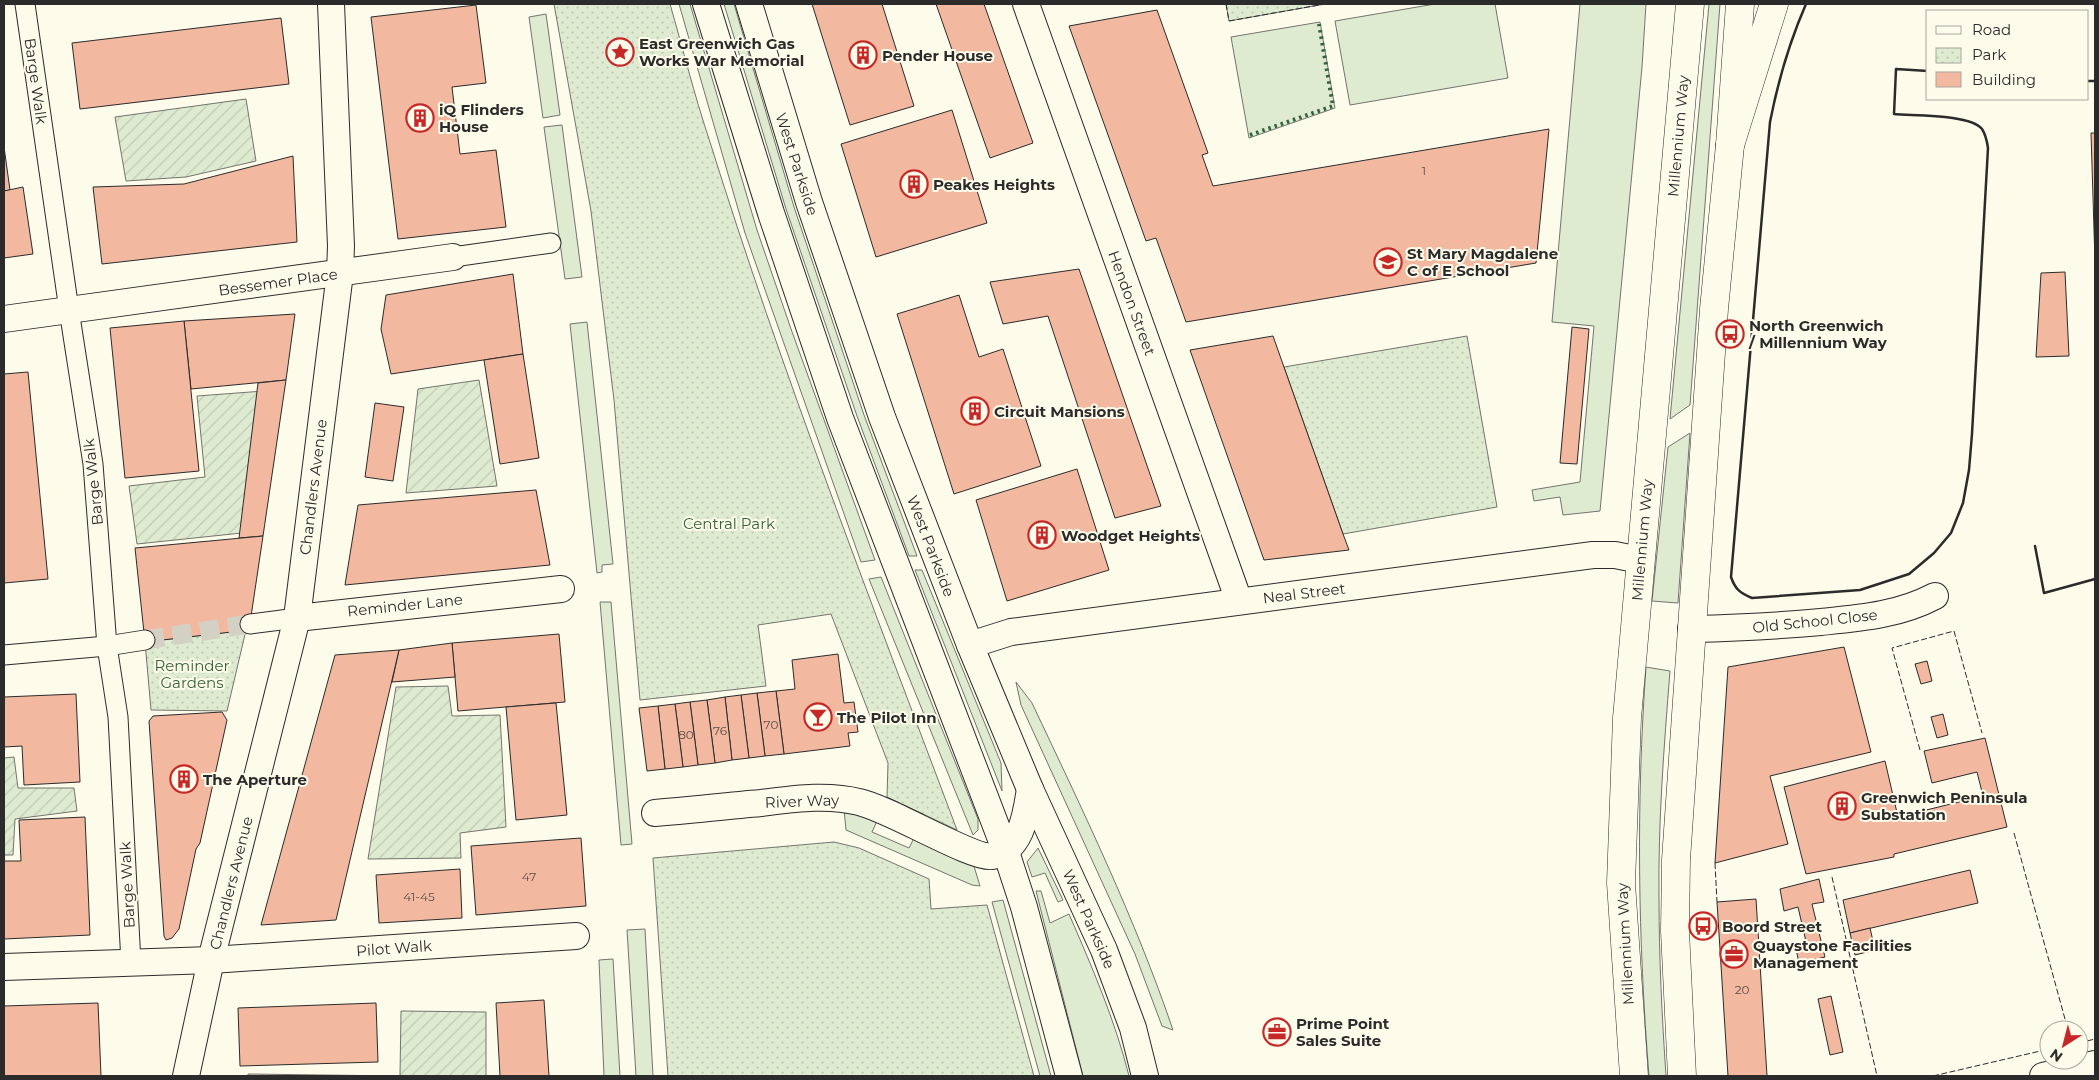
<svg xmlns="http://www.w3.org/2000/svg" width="2099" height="1080" viewBox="0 0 2099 1080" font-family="Montserrat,sans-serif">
  <defs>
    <pattern id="park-dots" width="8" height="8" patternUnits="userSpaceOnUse" patternTransform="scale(1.25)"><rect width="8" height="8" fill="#deebd1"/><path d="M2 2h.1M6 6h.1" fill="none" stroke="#bfcab4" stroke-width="1.8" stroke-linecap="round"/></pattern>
    <pattern id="garden-furrows" width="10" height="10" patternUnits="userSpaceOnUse" patternTransform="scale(1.25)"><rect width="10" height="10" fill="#deebd1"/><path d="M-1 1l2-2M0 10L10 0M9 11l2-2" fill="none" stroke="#bfcab4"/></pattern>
  </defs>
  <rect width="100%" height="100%" fill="#fdfbea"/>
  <g fill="#deebd1" stroke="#74746e">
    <path d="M679,4h11l67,226 34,99 84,231 -14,2 -116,-329z"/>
    <path d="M724,4h10l60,203 70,208 53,141h-8l-52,-140 -71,-207z"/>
    <path d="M1435,4h60l13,74 -158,27 -15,-84z"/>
    <path d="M1580,4h66l-4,63 -42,444 -37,4 -3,-18 -26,4 -2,-11 48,-8 14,-156 -42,-4z"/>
    <path d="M1709,4h11l-30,401 -20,14z"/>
    <path d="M546,14l14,101 -17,3 -14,-101z"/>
    <path d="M1320,22l15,86 -86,30 -18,-101z"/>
    <path d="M562,125l20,152 -17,2 -21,-152z"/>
    <path d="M587,322l26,242 -11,1v7l-5,1 -27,-249z"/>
    <path d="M1690,433l-12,170 -26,-2 16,-154z"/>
    <path d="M915,570h7l79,193 1,28z"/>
    <path d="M881,577l97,242v11l-5,5 -104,-256z"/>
    <path d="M600,602h11l21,242 -11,1z"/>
    <path d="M1646,667l24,4c-6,76 -12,151 -11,227 0,60 3,119 7,178h-17c-11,-138 -13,-270 -3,-409z"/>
    <path d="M1016,682l16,21c51,108 103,215 141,327l-11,-4 -27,-72 -114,-249z"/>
    <path d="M844,809l34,10 -6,13 37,16 6,-12 58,27 7,23 -8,-1 -126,-55z"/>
    <path d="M1038,848l25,52 -5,2 -13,-29 -13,4 -5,-15z"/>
    <path d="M1036,891h5l9,32 19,-9c23,53 46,106 60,162h-46z"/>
    <path d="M1003,900l48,176h-11l-48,-174z"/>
    <path d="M645,929l8,147h-17l-9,-146z"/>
    <path d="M613,959l7,117h-16l-5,-116z"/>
  </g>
  <g fill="url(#park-dots)" stroke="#74746e">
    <path d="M554,4h116c13,45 24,90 39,135 73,234 162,462 248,691l-70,-33 1,-34 -57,-149 -73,11 8,61 -126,14 -26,-300 -23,-189z"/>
    <path d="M1226,4h99l-96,17z"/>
    <path d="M1467,336l30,171 -154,27 -59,-167z"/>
    <path d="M246,630l-19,81 -76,-1 -6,-68z"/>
    <path d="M834,842l25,6 70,31 2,30 56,-4 47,171h-366l-15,-218z"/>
  </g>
  <g fill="url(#garden-furrows)" stroke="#74746e">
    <path d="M246,99l10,62 -70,16 -60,4 -11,-64z"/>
    <path d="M479,380l18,106 -91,7 12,-104z"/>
    <path d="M277,390l-16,141 -124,13 -8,-58 76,-9 -8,-81z"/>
    <path d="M448,686l4,30 48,-1 6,112 -46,6 1,25 -93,1 28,-172z"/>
    <path d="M14,757l4,31h56l3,23 -62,8 -2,36h-9v-97z"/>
    <path d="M401,1011l85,1v64h-238v-2l152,2z"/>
  </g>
  <g fill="#f2b8a0" stroke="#2b2b2b">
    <path d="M812,4h70l32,102 -64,19z"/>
    <path d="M936,4h48l49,139 -43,15z"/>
    <path d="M476,5l10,78 -34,4 8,67 36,-4 10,77 -108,12 -27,-222z"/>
    <path d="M1157,10l51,143 -6,2 11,31 336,-57 -13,134 -350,59 -30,-84 -10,3 -77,-215z"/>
    <path d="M281,18l8,66 -209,25 -8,-66z"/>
    <path d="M952,110l35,113 -111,34 -35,-113z"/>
    <path d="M2091,133h4v129z"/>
    <path d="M4,147l6,43 -6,1z"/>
    <path d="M293,156l4,86 -195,22 -9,-77 91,-3z"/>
    <path d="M23,187l10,67 -29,4v-67z"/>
    <path d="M1079,269l82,237 -46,12 -67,-202 -45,8 -13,-42z"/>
    <path d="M2065,272l4,84 -33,1 5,-84z"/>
    <path d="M513,274l10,80 -132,20 -10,-45 5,-34z"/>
    <path d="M959,295l20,62 24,-8 38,117 -87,28 -57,-180z"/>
    <path d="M295,314l-9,66 -95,9 -7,-68z"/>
    <path d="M184,321l15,150 -74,7 -15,-150z"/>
    <path d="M1572,327l17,2 -12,135 -17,-1z"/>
    <path d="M1273,336l70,198 6,16 -85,10 -74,-210z"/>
    <path d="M523,354l16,104 -39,6 -16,-104z"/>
    <path d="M28,372l20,207 -44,4v-209z"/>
    <path d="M286,380l-23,156 -24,2 19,-155z"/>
    <path d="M375,403l29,4 -11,74 -28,-4z"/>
    <path d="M1077,469l32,101 -102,31 -31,-101z"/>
    <path d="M536,490l14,75 -205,20 13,-80z"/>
    <path d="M263,536l-14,94 -104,12 -10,-94z"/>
    <path d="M559,634l6,68 -107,9 -6,-68z"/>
    <path d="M452,643l3,34 -63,5 7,-32z"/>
    <path d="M1844,647l27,105 -101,24 18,68 -73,19 13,-196z"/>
    <path d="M399,650l-63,270 -75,5 74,-270z"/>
    <path d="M838,654l6,49 10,-1 4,30 -10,1 2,13 -66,8 -8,-63 19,-2 -3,-29z"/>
    <path d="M1927,661l5,20 -11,3 -6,-20z"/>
    <path d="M776,691l8,63 -19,2 -8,-63z"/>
    <path d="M757,693l8,63 -16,2 -8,-63z"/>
    <path d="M76,694l4,88 -56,3 -2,-39 -18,1v-50z"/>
    <path d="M741,695l8,63 -17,2 -7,-63z"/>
    <path d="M725,697l7,63 -17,3 -8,-63z"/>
    <path d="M707,700l8,63 -17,2 -8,-63z"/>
    <path d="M690,702l8,63 -15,2 -8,-63z"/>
    <path d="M556,703l11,112 -51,5 -10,-113z"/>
    <path d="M675,704l8,63 -18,2 -7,-63z"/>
    <path d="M658,706l7,63 -18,2 -8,-63z"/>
    <path d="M222,712l5,8 -27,123 -4,6 -17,80 -7,9 -6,2 -2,-4 -15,-215 4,-5z"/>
    <path d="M1943,714l5,21 -11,3 -6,-21z"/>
    <path d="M1985,738l22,89 -113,27v3l-88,17 -22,-87 101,-26 13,56 85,-21 -6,-24 -45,11 -8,-32z"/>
    <path d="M85,817l5,118 -86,4v-78h17l-2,-41z"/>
    <path d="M581,838l5,68 -110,9 -5,-69z"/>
    <path d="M460,869l2,49 -83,5 -3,-48z"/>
    <path d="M1970,870l8,33 -128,30 -7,-33z"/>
    <path d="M1819,879l5,23 -12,2 13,53 -26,6 -3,-14 11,-3 -9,-39 -14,4 -4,-22z"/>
    <path d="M1756,899l11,177h-39l-11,-174z"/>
    <path d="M1870,928l5,22 -20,5 -5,-22z"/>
    <path d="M1831,996l12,56 -13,3 -12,-56z"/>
    <path d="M544,1000l5,76h-49l-4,-73z"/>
    <path d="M98,1003l3,73h-97v-70z"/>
    <path d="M376,1003l2,59 -138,4 -2,-58z"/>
  </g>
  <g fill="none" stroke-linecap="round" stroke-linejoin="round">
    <path stroke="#d3d1c4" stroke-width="19" stroke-dasharray="19 9" stroke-linecap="butt" d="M145,640l105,-16"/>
    <g stroke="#2b2b2b" stroke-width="21">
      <g id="pedestrian">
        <path d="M25,4l44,306 24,154 14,182 11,71 13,246"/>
        <path d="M453,257l98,-14"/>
        <path d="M250,624l47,-6"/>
        <path d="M4,655l103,-9 38,-6"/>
      </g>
    </g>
    <g stroke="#2b2b2b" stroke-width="28">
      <g id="minor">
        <path d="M706,4l65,209 69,205 166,434 18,55 45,169"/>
        <path d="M749,4l60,198 73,215 88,228 60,144 74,161 29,78 12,48"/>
        <path d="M1026,4l213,597"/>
        <path d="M4,319l449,-62"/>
        <path d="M297,618l264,-29"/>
        <path d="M1691,629c43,-1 86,-3 130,-7 40,-4 78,-7 114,-26"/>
        <path d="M970,645l41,-13 582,-77h22l25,5"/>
        <path d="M655,813c36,-3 71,-7 106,-10 33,-4 66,-9 98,-1 29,6 115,58 133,54 30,-6 34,-42 38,-67"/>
        <path d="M4,967l207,-7 365,-24"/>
        <path d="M186,1076l25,-116 86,-342 43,-345 1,-27 -10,-242"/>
        <path d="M2043,1076l52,-12"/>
      </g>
    </g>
    <g stroke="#2b2b2b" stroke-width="29">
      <g id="tertiary">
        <path d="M1634,1076l-13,-193 6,-165 63,-714"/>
        <path d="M1682,1076l-7,-145 1,-71 38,-551 16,-164 10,-141"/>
      </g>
    </g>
    <g stroke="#2b2b2b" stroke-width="29">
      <path id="trunk" d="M1730,145l44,-141"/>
    </g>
    <use href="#pedestrian" stroke="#fdfbea" stroke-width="19"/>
    <use href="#minor" stroke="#fdfbea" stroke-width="26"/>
    <use href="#tertiary" stroke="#fdfbea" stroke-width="28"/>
    <use href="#trunk" stroke="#fdfbea" stroke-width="28"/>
    <path stroke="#34623c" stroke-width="4" stroke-dasharray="2.5 4" stroke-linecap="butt" d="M1250,135l83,-29 -14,-82"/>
    <g stroke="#2b2b2b" stroke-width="1" stroke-dasharray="6 2.5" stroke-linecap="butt">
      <path d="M1226,4l3,17 96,-17"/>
      <path d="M1920,750l-28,-102 62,-17 28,102"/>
      <path d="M2014,833l54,197"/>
      <path d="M1715,863l2,39"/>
      <path d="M1832,877l45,199"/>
      <path d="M2079,1043l16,-4"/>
      <path d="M1933,1076l116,-27"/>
    </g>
    <g stroke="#2b2b2b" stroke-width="2.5">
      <path d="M1806,4c-17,39 -28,77 -36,118l-39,455c4,12 9,16 21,21l108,-8 49,-16 25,-21 17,-20 12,-30 6,-33 3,-36 16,-286c-1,-7 -2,-13 -6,-19 -12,-15 -69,-13 -88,-15l2,-45 32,2"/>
      <path d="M2088,81h7"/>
      <path d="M2035,546l9,47 51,-14"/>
    </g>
  </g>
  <defs>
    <g id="sight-ring" transform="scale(1.4375)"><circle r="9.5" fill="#fdfbea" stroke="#c62828" stroke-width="1.5"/><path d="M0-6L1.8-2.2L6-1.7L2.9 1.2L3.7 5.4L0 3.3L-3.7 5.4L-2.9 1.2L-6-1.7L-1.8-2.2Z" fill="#c62828"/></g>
    <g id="building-ring" transform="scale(1.4375)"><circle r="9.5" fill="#fdfbea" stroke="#c62828" stroke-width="1.5"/><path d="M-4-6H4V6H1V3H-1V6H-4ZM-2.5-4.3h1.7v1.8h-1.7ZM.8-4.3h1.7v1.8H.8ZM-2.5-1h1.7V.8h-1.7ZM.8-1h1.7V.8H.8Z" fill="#c62828"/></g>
    <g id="school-ring" transform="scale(1.4375)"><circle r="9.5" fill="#fdfbea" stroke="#c62828" stroke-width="1.5"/><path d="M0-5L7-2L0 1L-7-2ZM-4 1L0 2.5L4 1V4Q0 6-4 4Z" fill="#c62828"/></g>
    <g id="bus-ring" transform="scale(1.4375)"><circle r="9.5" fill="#fdfbea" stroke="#c62828" stroke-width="1.5"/><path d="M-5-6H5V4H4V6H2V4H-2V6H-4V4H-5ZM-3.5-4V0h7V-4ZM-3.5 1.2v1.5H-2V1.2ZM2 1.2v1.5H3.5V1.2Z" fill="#c62828"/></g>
    <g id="bar-ring" transform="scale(1.4375)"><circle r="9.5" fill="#fdfbea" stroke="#c62828" stroke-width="1.5"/><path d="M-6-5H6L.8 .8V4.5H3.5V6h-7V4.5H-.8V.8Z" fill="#c62828"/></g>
    <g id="office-ring" transform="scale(1.4375)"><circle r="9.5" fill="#fdfbea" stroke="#c62828" stroke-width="1.5"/><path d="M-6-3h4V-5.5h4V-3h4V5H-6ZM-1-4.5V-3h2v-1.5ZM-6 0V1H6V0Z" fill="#c62828"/></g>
  </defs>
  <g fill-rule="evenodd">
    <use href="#sight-ring" x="620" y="52"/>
    <use href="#building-ring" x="863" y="55"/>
    <use href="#building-ring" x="420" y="118"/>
    <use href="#building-ring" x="914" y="184"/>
    <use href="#school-ring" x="1388" y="262"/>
    <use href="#bus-ring" x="1730" y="334"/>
    <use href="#building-ring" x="975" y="411"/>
    <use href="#building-ring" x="1042" y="535"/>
    <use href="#bar-ring" x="818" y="717"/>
    <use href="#building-ring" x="184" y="779"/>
    <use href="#building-ring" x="1842" y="806"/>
    <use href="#bus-ring" x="1703" y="926"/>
    <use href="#office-ring" x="1734" y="954"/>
    <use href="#office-ring" x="1277" y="1032"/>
  </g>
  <g text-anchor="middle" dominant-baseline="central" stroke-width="4" stroke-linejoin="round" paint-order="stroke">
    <g font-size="12" fill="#5d4e48">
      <text x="1424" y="170">1</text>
      <text x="771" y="724">70</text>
      <text x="720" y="730">76</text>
      <text x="686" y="734">80</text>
      <text x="529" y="876">47</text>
      <text x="419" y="896">41-45</text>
      <text x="1742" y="989">20</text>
    </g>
    <g font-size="15" font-weight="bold" fill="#2b2b2b" stroke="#fdfbea" text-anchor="start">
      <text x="639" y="43">East Greenwich Gas<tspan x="639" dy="17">Works War Memorial</tspan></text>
      <text x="882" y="55">Pender House</text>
      <text x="439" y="109">iQ Flinders<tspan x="439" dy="17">House</tspan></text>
      <text x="933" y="184">Peakes Heights</text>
      <text x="1407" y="253">St Mary Magdalene<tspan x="1407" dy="17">C of E School</tspan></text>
      <text x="1749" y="325">North Greenwich<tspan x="1749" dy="17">/ Millennium Way</tspan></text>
      <text x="994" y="411">Circuit Mansions</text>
      <text x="1061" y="535">Woodget Heights</text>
      <text x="837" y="717">The Pilot Inn</text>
      <text x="203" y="779">The Aperture</text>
      <text x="1861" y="797">Greenwich Peninsula<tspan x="1861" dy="17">Substation</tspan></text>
      <text x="1722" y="926">Boord Street</text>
      <text x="1753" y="945">Quaystone Facilities<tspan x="1753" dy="17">Management</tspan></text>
      <text x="1296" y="1023">Prime Point<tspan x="1296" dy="17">Sales Suite</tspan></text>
    </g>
    <g font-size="15" fill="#2b2b2b" stroke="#fdfbea">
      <text transform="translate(36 81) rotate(82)">Barge Walk</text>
      <text transform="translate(1678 136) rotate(-85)">Millennium Way</text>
      <text transform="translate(797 164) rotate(72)">West Parkside</text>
      <text transform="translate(278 282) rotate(-8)">Bessemer Place</text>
      <text transform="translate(1132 303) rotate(70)">Hendon Street</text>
      <text transform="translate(93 482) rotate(-96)">Barge Walk</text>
      <text transform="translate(313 487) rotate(-83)">Chandlers Avenue</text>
      <text transform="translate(1642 540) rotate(-85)">Millennium Way</text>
      <text transform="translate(931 546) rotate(69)">West Parkside</text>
      <text transform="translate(1304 593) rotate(-7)">Neal Street</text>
      <text transform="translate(405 605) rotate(-6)">Reminder Lane</text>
      <text transform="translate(1815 621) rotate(-6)">Old School Close</text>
      <text transform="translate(802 801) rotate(-2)">River Way</text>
      <text transform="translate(231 883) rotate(-76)">Chandlers Avenue</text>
      <text transform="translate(127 885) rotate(-93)">Barge Walk</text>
      <text transform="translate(1089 919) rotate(66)">West Parkside</text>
      <text transform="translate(1625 944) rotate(-93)">Millennium Way</text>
      <text transform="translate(394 948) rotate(-4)">Pilot Walk</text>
    </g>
    <g font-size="15" fill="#34623c" stroke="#fdfbea">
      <text x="729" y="523">Central Park</text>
      <text x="192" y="665">Reminder<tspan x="192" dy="17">Gardens</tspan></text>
    </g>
  </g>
  <rect width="2099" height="1080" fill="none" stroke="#2b2b2b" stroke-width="10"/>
  <rect x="1926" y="10" width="162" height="90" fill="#fdfbea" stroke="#a9a89e"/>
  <rect x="1936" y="26" width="25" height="8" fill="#fdfbea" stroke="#a9a89e"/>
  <text x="1972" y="35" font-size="15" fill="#2b2b2b">Road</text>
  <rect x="1936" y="48" width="25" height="15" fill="url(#park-dots)" stroke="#a9a89e"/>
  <text x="1972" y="60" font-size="15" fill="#2b2b2b">Park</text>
  <rect x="1936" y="72" width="25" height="15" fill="#f2b8a0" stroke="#a9a89e"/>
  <text x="1972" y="85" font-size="15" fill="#2b2b2b">Building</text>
  <g transform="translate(2064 1045) rotate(216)"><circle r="24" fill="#fdfbea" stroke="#a9a89e"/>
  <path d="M0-4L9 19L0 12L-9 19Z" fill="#c62828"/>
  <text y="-8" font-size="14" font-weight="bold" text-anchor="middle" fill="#2b2b2b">N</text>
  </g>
</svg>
